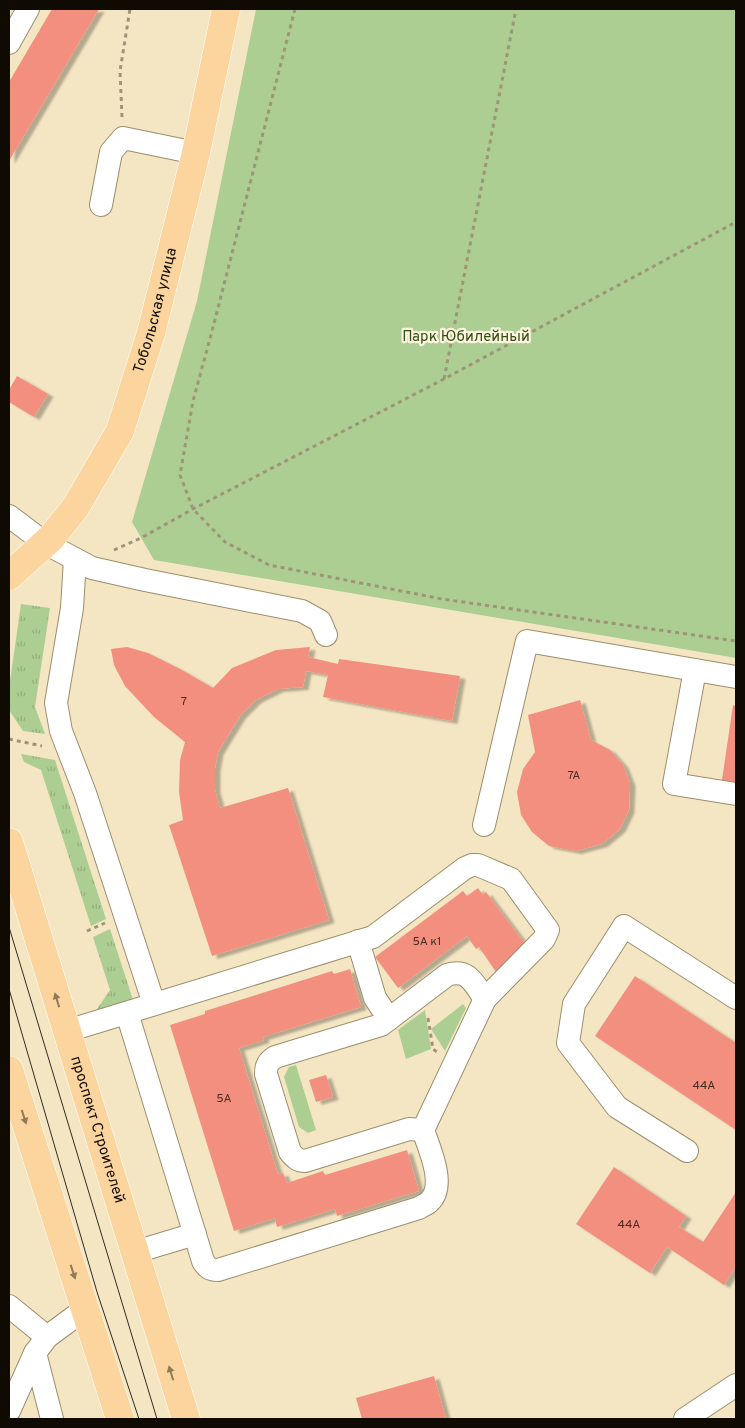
<svg xmlns="http://www.w3.org/2000/svg" width="745" height="1428" viewBox="0 0 745 1428" font-family="Overpass,sans-serif">
  <defs>
    <pattern id="grass-tufts" width="24" height="20" patternUnits="userSpaceOnUse" patternTransform="scale(1.25)"><rect width="24" height="20" fill="#acce92"/><path d="M3 7l-1-3M5 7V3M7 7l1-3M15 17l-1-3M17 17v-4M19 17l1-3" fill="none" stroke="#93b07c"/></pattern>
    <filter id="shadow"><feDropShadow dx="5.5" dy="3" stdDeviation="1" flood-color="#0004"/></filter>
  </defs>
  <rect width="100%" height="100%" fill="#f5e6c3"/>
  <g fill="url(#grass-tufts)">
    <path d="M21,604l29,4 -15,99 10,27 -22,-3 -14,-21v-22z"/>
    <path d="M21,754l34,6 51,159 -15,7 -50,-156 -17,-8z"/>
    <path d="M110,929l24,74 -28,9 -9,-3 13,-19 -17,-53z"/>
  </g>
  <g fill="#acce92">
    <path d="M256,9h480v649l-582,-98 -22,-38 65,-221z"/>
    <path d="M463,1004l3,4 -21,43 -14,-22z"/>
    <path d="M425,1010l6,39 -25,10 -8,-29z"/>
    <path d="M296,1065l20,65 -8,3 -9,-6 -15,-50 5,-10z"/>
  </g>
  <g fill="#f38f7e" filter="url(#shadow)">
    <path d="M52,9h47l-90,152v-79z"/>
    <path d="M17,376l31,18 -14,23 -25,-15v-12z"/>
    <path d="M127,647l21,6 34,17 31,18 19,-20 44,-18 34,-3 -2,10 30,7 1,-5 121,17 -8,45 -129,-24 5,-22 -22,-4 -3,16 -25,2 -22,11 -16,16 -22,36 -3,16v22l5,18 68,-20 41,132 -117,36 -43,-131 14,-5 -4,-28 1,-32 5,-18 -31,-25 -29,-31 -11,-21 -3,-16z"/>
    <path d="M580,700l11,40 19,10 13,15 7,18 -1,27 -9,19 -18,15 -26,7 -27,-5 -17,-14 -11,-17 -4,-23 6,-23 12,-17 -7,-37z"/>
    <path d="M733,705l3,1v76l-14,-2z"/>
    <path d="M478,888l5,7 3,-3 42,56 -32,24 -17,-25 -3,2 -9,-13 -69,52 -23,-31 88,-66 4,5z"/>
    <path d="M350,969l11,38 -98,30 1,3 -25,8 39,126 5,-1 4,10 36,-12 2,4 82,-25 12,41 -82,25 -2,-7 -58,18 -2,-9 -41,13 -64,-206 35,-11v-3l127,-40 2,3z"/>
    <path d="M635,976l101,67v87l-141,-94z"/>
    <path d="M326,1075l7,22 -17,5 -7,-22z"/>
    <path d="M614,1167l72,49 -7,11 24,15 33,-50v74l-12,19 -57,-38 -17,26 -74,-49z"/>
    <path d="M434,1376l12,43h-84l-6,-21z"/>
  </g>
  <g fill="none" stroke-linecap="round" stroke-linejoin="round">
    <g stroke="#9c8e6d" stroke-width="24">
      <g id="minor">
        <path d="M9,43l19,-34"/>
        <path d="M101,205l10,-53 12,-14 73,15"/>
        <path d="M9,516l36,27 47,25 53,12 157,31 18,10 6,14"/>
        <path d="M75,559l-3,49 -16,95 5,28 24,62 68,208"/>
        <path d="M695,670l-21,114 62,10"/>
        <path d="M484,825l43,-184 209,36"/>
        <path d="M358,941l17,57 14,21"/>
        <path d="M67,1031l75,-23 231,-71 92,-69 7,-3h6l33,14 37,51 -4,9 -59,60 -62,131c6,18 24,56 6,72 -2,2 -7,4 -10,6l-201,62c-8,0 -11,-2 -15,-9l-76,-248"/>
        <path d="M423,1130l-14,-1 -104,32c-7,0 -10,-3 -15,-9l-24,-78c0,-9 2,-12 9,-17l106,-32 66,-50c22,-7 27,9 38,24"/>
        <path d="M687,1151l-70,-44 -49,-64 6,-39 50,-78 112,72"/>
        <path d="M135,1252l60,-18"/>
        <path d="M9,1306l38,31"/>
        <path d="M35,1353l17,66"/>
        <path d="M9,1411l26,-58 12,-16 38,-28"/>
        <path d="M685,1419l51,-34"/>
      </g>
    </g>
    <g stroke="#fff" stroke-width="29">
      <g id="major">
        <path id="s1" d="M9,576l42,-38 24,-30 45,-77 31,-98 45,-180 30,-144"/>
        <path id="s2" d="M9,842l177,577"/>
        <path d="M9,1070l111,349"/>
      </g>
    </g>
    <g stroke="#9f947a" stroke-width="3" stroke-dasharray="4 4" stroke-linecap="butt">
      <path d="M295,9l-84,326 -18,66 -13,74 13,34 32,33 44,23 173,34 294,42"/>
      <path d="M122,117l-2,-46 10,-62"/>
      <path d="M444,379l72,-370"/>
      <path d="M114,550l27,-12 52,-29 251,-130 292,-157"/>
      <path d="M9,739l33,7"/>
      <path d="M87,931l18,-8"/>
      <path d="M428,1018l5,31 4,3"/>
    </g>
    <use href="#minor" stroke="#fff" stroke-width="22"/>
    <use href="#major" stroke="#fbd49e" stroke-width="28"/>
    <g stroke="#322c1f" stroke-width="1">
      <path d="M9,927l148,492"/>
      <path d="M9,989l88,303 42,127"/>
    </g>
  </g>
  <defs><path id="oneway-solid" d="M-6-.8H1V-3.2L6.5 0L1 3.2V.8H-6Z" transform="scale(1.25)"/></defs>
  <g fill="#917a58">
    <use href="#oneway-solid" transform="translate(57 1000) rotate(-107)"/>
    <use href="#oneway-solid" transform="translate(24 1117) rotate(72)"/>
    <use href="#oneway-solid" transform="translate(73 1272) rotate(72)"/>
    <use href="#oneway-solid" transform="translate(171 1373) rotate(-107)"/>
  </g>
  <g text-anchor="middle" dominant-baseline="central" stroke-width="4.5" stroke-linejoin="round" paint-order="stroke">
    <g font-size="12" fill="#492c21">
      <text x="184" y="702">7</text>
      <text x="574" y="776">7А</text>
      <text x="427" y="942">5А к1</text>
      <text x="704" y="1086">44А</text>
      <text x="224" y="1099">5А</text>
      <text x="629" y="1225">44А</text>
    </g>
    <g font-size="15" fill="#100b02" stroke="#fdf4df">
      <text stroke="none"><textPath href="#s1" startOffset="310">Тобольская улица</textPath></text>
      <text stroke="none"><textPath href="#s2" startOffset="301">проспект Строителей</textPath></text>
    </g>
    <g font-size="15" fill="#335014" stroke="#fdf4df">
      <text x="466" y="337">Парк Юбилейный</text>
    </g>
  </g>
  <rect width="745" height="1428" fill="none" stroke="#100b02" stroke-width="20"/>
</svg>
